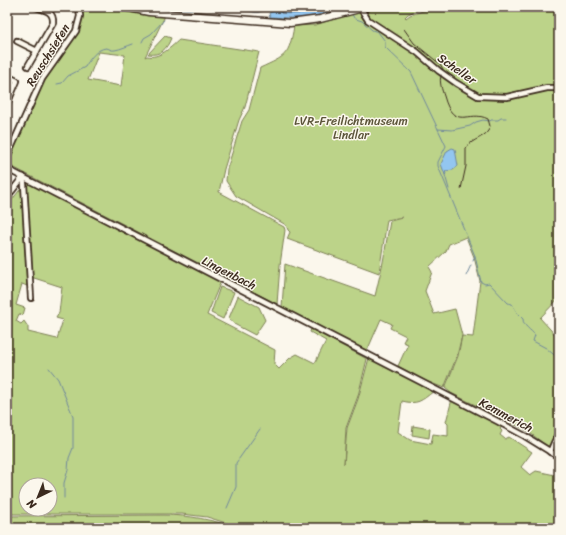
<svg xmlns="http://www.w3.org/2000/svg" width="566" height="535" viewBox="0 0 566 535" font-family="Sriracha,sans-serif">
  <rect width="100%" height="100%" fill="#fbf7ec"/>
  <filter id="ink" filterUnits="userSpaceOnUse"><feTurbulence type="fractalNoise" baseFrequency=".025" numOctaves="2"/><feDisplacementMap in="SourceGraphic" scale="8" xChannelSelector="R" yChannelSelector="G"/><feConvolveMatrix kernelMatrix="1 2 1 2 8 2 1 2 1" color-interpolation-filters="sRGB"/></filter>
  <g filter="url(#ink)">
    <g fill="#bcd389" stroke="#7c7e54" fill-rule="evenodd">
      <path d="M80,7h39l29,7 17,2 -20,41 2,-1c12,3 23,-8 32,-16l80,12 -14,55 -6,13 -15,49 -5,23 65,35 1,3 -5,35 -3,39 -270,-140 35,-79 34,-50 5,-12 1,-7zM99,52l26,3 -4,31 -33,-6z"/>
      <path d="M377,7h47l-16,7 -3,3 1,1 4,-3 26,-8h123v81l-52,8 -28,-2 -10,-4 -5,-6 -18,-10 -78,-56 -3,-8z"/>
      <path d="M360,11l6,9 58,39 43,33 23,6 54,-8h15v208l-19,20 19,21v92l-8,18 -25,-19 -75,-37 -6,-5 13,-32 4,-20 11,1 7,-56 -6,-24 -8,-20 -17,7 -3,7 -17,16 3,5 -7,19 9,23 21,-5 7,26 -5,21 -13,32 -18,-7 -28,-15 10,-22 -5,-2 3,-6 -16,-8 2,-4 -11,-5 -14,32 -85,-44 3,-43 90,32 8,-34 7,-41 12,-3v-1l-15,3 -8,53 -92,-34 3,-7 -2,-2 -2,-5 -50,-29 -10,-15 1,-12 15,-48 7,-11 11,-42c26,-12 29,-12 34,-42l21,-1z"/>
      <path d="M165,36l6,2c-4,11 -11,18 -23,16z"/>
      <path d="M28,183l193,98 -14,34 68,35 -1,14 5,5 11,-11 7,-4 18,9 11,-22 -16,-9 1,-3 56,30 -9,37 -12,32 -2,36 3,-36 11,-29 11,-41 65,33c-13,10 -16,14 -32,10l-4,31 12,8 21,4 2,-10 15,2v-12l-2,-2 6,-23 51,26 -3,4 2,2 -2,4 5,4 4,-2 23,15 -11,15 9,8 6,-4 19,4 4,14v39h-317l-35,-11 -25,-3h-175v-278l2,-3 -2,-2v-25l16,-20 7,101 -8,-3 -6,21 9,3 -2,7 -4,-1 -3,7 5,3 3,-3 4,6v5l29,7 6,-19 -7,-2 3,-5 3,-26 -31,-10 -6,-93zM26,485h24v24h-24z"/>
      <path d="M220,287l14,5 -11,27 -12,-6z"/>
      <path d="M238,296l21,11 6,13 -10,15 -21,-11 -5,-6z"/>
      <path d="M413,426l17,3 -1,9 -17,-3z"/>
      <path d="M162,515c28,0 50,5 76,13h-231v-12z"/>
    </g>
    <g fill="#93c6f0" stroke="#70889c">
      <path d="M281,7h54c-17,14 -45,11 -65,10l-1,-4z"/>
      <path d="M452,148l3,1 3,17 -5,4 -8,1 1,3 -1,1 -4,-11 6,-13z"/>
    </g>
    <g fill="none" stroke-linecap="round" stroke-linejoin="round">
      <path stroke="#5e6872" stroke-width="1" d="M281,7v6c16,2 32,-1 47,-6"/>
      <g stroke="#70889c" stroke-width="1">
        <path d="M227,7c5,3 10,0 16,2 11,2 14,7 24,-2"/>
        <path d="M350,7v1"/>
        <path d="M172,8l21,1"/>
        <path d="M213,9l11,1 6,-1"/>
        <path d="M352,14l2,4"/>
        <path d="M356,19l6,2 10,9 6,2 7,9v6l2,2 24,23 35,74 -8,16v4l37,90 -2,5"/>
        <path d="M142,42l2,-4 7,-4 13,-14"/>
        <path d="M57,84l5,-1 6,-7 17,-9c4,-7 11,-18 21,-19 3,0 5,3 9,2 6,-1 12,-4 18,-6"/>
        <path d="M438,129l14,1 18,-4 6,-4 7,-2 7,1 1,-1h7l3,-2h5"/>
        <path d="M445,175l4,14"/>
        <path d="M475,256l6,26 4,2 4,-1 19,20 4,1 6,10 5,5c0,7 8,11 12,16l-2,6 13,7 13,11"/>
        <path d="M466,276l5,-11"/>
        <path d="M49,368l9,11 15,37v32l-4,10 -1,12 -4,13v15"/>
        <path d="M227,508l9,-21v-24l24,-34"/>
      </g>
      <g stroke="#3b2a1e" stroke-width="8">
        <g id="minor">
          <path d="M361,9l7,11 49,32 22,19 17,12 22,13 29,1 40,-9h12"/>
          <path d="M17,41l20,10"/>
          <path d="M28,66l25,-43c1,-12 -8,-13 -17,-16"/>
          <path d="M7,76l10,5 -10,23"/>
          <path d="M7,157l35,-78 34,-48 4,-15 -1,-9"/>
          <path d="M7,169l490,252 28,15 34,21"/>
          <path d="M23,177l1,7 7,114"/>
          <path d="M7,197l16,-20"/>
          <path d="M550,452l9,-20"/>
        </g>
      </g>
      <g stroke="#3b2a1e" stroke-width="9">
        <path id="major" d="M124,7l25,5 141,11 30,-4 47,-12"/>
      </g>
      <use href="#minor" stroke="#fbf7ec" stroke-width="4.5"/>
      <use href="#major" stroke="#fbf7ec" stroke-width="6"/>
      <g stroke="#3b2a1e" stroke-width="1">
        <path d="M404,29l10,14 26,21 3,5"/>
        <path d="M441,75c-2,7 1,15 3,21 10,36 25,13 44,23l2,7c-2,12 -18,12 -24,22v18l-5,23"/>
      </g>
    </g>
  </g>
  <g text-anchor="middle" dominant-baseline="central" stroke-width="3" stroke-linejoin="round" paint-order="stroke">
    <g font-size="12" fill="#3b2a1e" stroke="#fbf7ec">
      <text transform="translate(48 55) rotate(-58)">Reuschsiefen</text>
      <text transform="translate(457 69) rotate(35)">Scheller</text>
      <text transform="translate(229 273) rotate(27)">Lingenbach</text>
      <text transform="translate(506 415) rotate(28)">Kemmerich</text>
    </g>
    <g font-size="12" fill="#5b5439" stroke="#fbf7ec">
      <text x="351" y="121">LVR-Freilichtmuseum<tspan x="351" dy="14">Lindlar</tspan></text>
    </g>
  </g>
  <rect width="566" height="535" fill="none" stroke="#fbf7ec" stroke-width="24"/>
  <rect x="12" y="12" width="542" height="511" fill="none" stroke="#3b2a1e" stroke-width="1.5" filter="url(#ink)"/>
  <g transform="translate(38 497) rotate(223)"><circle r="19" fill="#fbf7ec" stroke="#aea59a"/>
  <path d="M0-3L7 15L0 10L-7 15Z" fill="#3b2a1e"/>
  <text y="-6" font-size="11" font-weight="bold" text-anchor="middle" fill="#3b2a1e">N</text>
  </g>
</svg>
